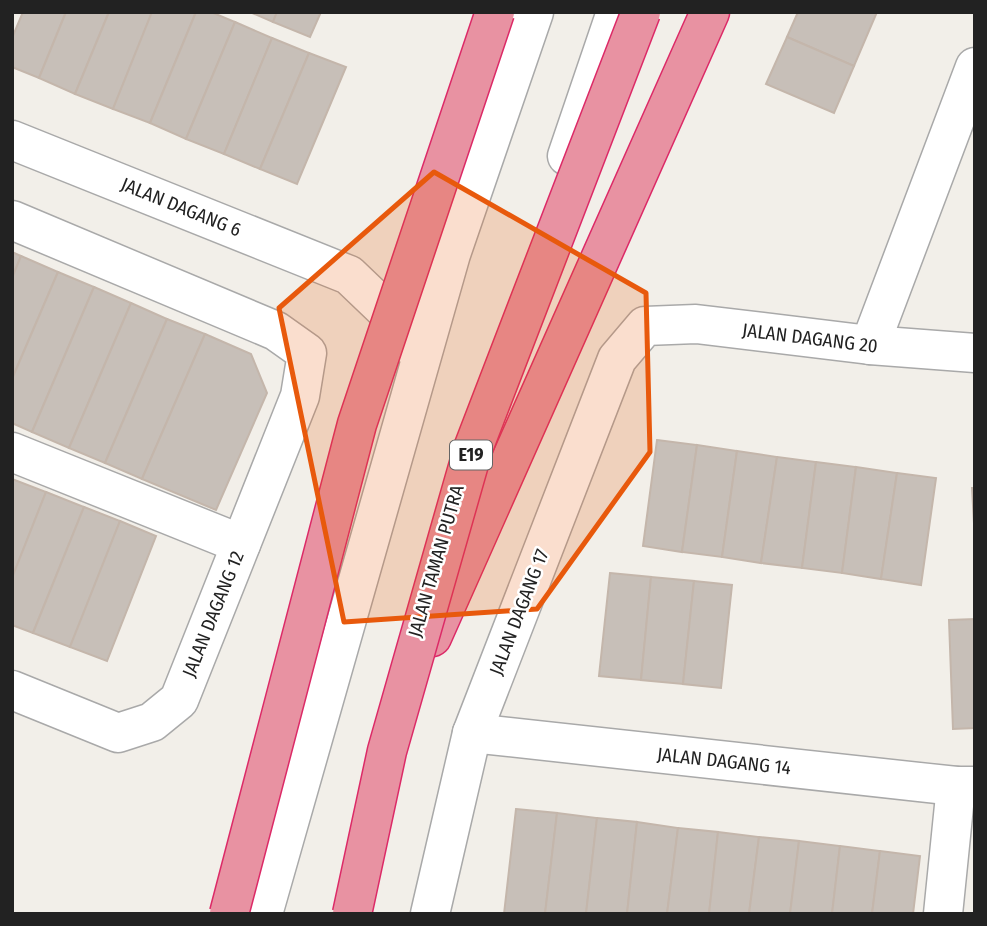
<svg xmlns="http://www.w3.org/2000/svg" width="987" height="926" viewBox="0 0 987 926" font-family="'Fira Sans Condensed',sans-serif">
  <rect width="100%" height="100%" fill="#f2efe9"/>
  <g fill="#c7bfb8" stroke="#c4b6ab" stroke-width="2">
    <path d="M23,12h43l-27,66 -27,-11v-29z"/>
    <path d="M66,12h43l-34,82 -36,-16z"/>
    <path d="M109,12h43l-39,97 -38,-15z"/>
    <path d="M152,12h44l-46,111 -37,-14z"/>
    <path d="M196,12h15l24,10 -49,117 -36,-16z"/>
    <path d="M250,12h27l-4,10z"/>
    <path d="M277,12h44l-11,25 -37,-15z"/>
    <path d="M798,12h79l-23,54 -67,-29z"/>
    <path d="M235,22l37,16 -48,116 -38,-15z"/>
    <path d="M787,37l67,29 -20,47 -68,-29z"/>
    <path d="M272,38l37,15 -49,116 -36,-15z"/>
    <path d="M309,53l37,14 -49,117 -37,-15z"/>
    <path d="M12,252l9,4 -9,22z"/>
    <path d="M21,256l37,16 -46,107v-101z"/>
    <path d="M58,272l36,15 -62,145 -20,-9v-44z"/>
    <path d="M94,287l37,16 -62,145 -37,-16z"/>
    <path d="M131,303l36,16 -62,144 -36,-15z"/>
    <path d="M167,319l38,15 -63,145 -37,-16z"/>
    <path d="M205,334l46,20 16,39 -51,117 -74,-31z"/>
    <path d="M657,440l40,5 -15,107 -39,-6z"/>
    <path d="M697,445l40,6 -15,106 -40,-5z"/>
    <path d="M737,451l40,6 -16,106 -39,-6z"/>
    <path d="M777,457l39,5 -14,106 -41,-5z"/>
    <path d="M816,462l40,5 -14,106 -40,-5z"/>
    <path d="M856,467l41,6 -16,106 -39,-6z"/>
    <path d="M897,473l39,5 -15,107 -40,-6z"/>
    <path d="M12,479l34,13 -34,86z"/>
    <path d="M972,488h3v53z"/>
    <path d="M46,492l38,15 -51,126 -21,-8v-47z"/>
    <path d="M84,507l36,14 -50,126 -37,-14z"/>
    <path d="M120,521l36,15 -49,125 -37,-14z"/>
    <path d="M610,573l41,4 -10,103 -42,-4z"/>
    <path d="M651,577l43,4 -11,103 -42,-4z"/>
    <path d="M694,581l38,4 -11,103 -38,-4z"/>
    <path d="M975,619v109l-22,1 -4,-109z"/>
    <path d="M516,809l41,4 -12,101h-41z"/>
    <path d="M557,813l40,5 -11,96h-41z"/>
    <path d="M597,818l40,4 -10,92h-41z"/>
    <path d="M637,822l41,6 -11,86h-40z"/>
    <path d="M678,828l40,4 -9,82h-42z"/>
    <path d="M718,832l41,5 -10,77h-40z"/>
    <path d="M759,837l40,4 -9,73h-41z"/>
    <path d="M799,841l41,5 -8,68h-42z"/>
    <path d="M840,846l40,5 -8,63h-40z"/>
    <path d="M880,851l40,5 -7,58h-41z"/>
  </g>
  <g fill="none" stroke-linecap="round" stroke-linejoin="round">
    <g stroke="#a9a9a9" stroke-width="41">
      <g id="minor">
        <path d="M12,140l337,135 47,45 9,23"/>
        <path d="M567,156l49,-144"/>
        <path d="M12,220l264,111 31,22 -7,43 -121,304 -27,22 -34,11 -106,-43"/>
        <path d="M870,345l105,-278"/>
        <path d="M12,452l229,92"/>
        <path d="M472,733l484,53h19"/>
        <path d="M263,914l188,-660 83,-242"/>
        <path d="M430,914l42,-181 145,-374 28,-33 51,-2 174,21 105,8"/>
        <path d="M943,914l13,-128"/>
      </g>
    </g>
    <g stroke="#dc2a67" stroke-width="41">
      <path id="highway" d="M432,637l278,-625"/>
    </g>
    <use href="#minor" stroke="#fff" stroke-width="38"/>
    <use href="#highway" stroke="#e892a2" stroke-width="38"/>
    <g stroke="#dc2a67" stroke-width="41" stroke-linecap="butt">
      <g id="highway-bridge">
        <path d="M229,914l128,-490 138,-412"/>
        <path d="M352,914l35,-163 87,-305 167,-434"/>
      </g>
    </g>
    <use href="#highway-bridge" stroke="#e892a2" stroke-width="38"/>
  </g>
  <path fill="#e8590c" fill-opacity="0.2" stroke="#e8590c" stroke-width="5" stroke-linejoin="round" d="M434,172l212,121 4,159 -113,157 -193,13 -65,-314z"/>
  <g text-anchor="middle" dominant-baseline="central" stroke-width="5" stroke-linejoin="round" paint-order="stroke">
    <rect fill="#fff" stroke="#646464" stroke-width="2" x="450" y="440.5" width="42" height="29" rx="5"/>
    <g font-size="18" font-weight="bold" fill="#222">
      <text x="471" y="455">E19</text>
    </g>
    <g font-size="19" fill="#222" stroke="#fff">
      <text transform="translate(181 207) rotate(22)">JALAN DAGANG 6</text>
      <text transform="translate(810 338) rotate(7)">JALAN DAGANG 20</text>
      <text transform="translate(436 561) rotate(-74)">JALAN TAMAN PUTRA</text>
      <text transform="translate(519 612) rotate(-69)">JALAN DAGANG 17</text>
      <text transform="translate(213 614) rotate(-68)">JALAN DAGANG 12</text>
      <text transform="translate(724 761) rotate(6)">JALAN DAGANG 14</text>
    </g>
  </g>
  <rect width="987" height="926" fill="none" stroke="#222222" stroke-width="28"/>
</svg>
